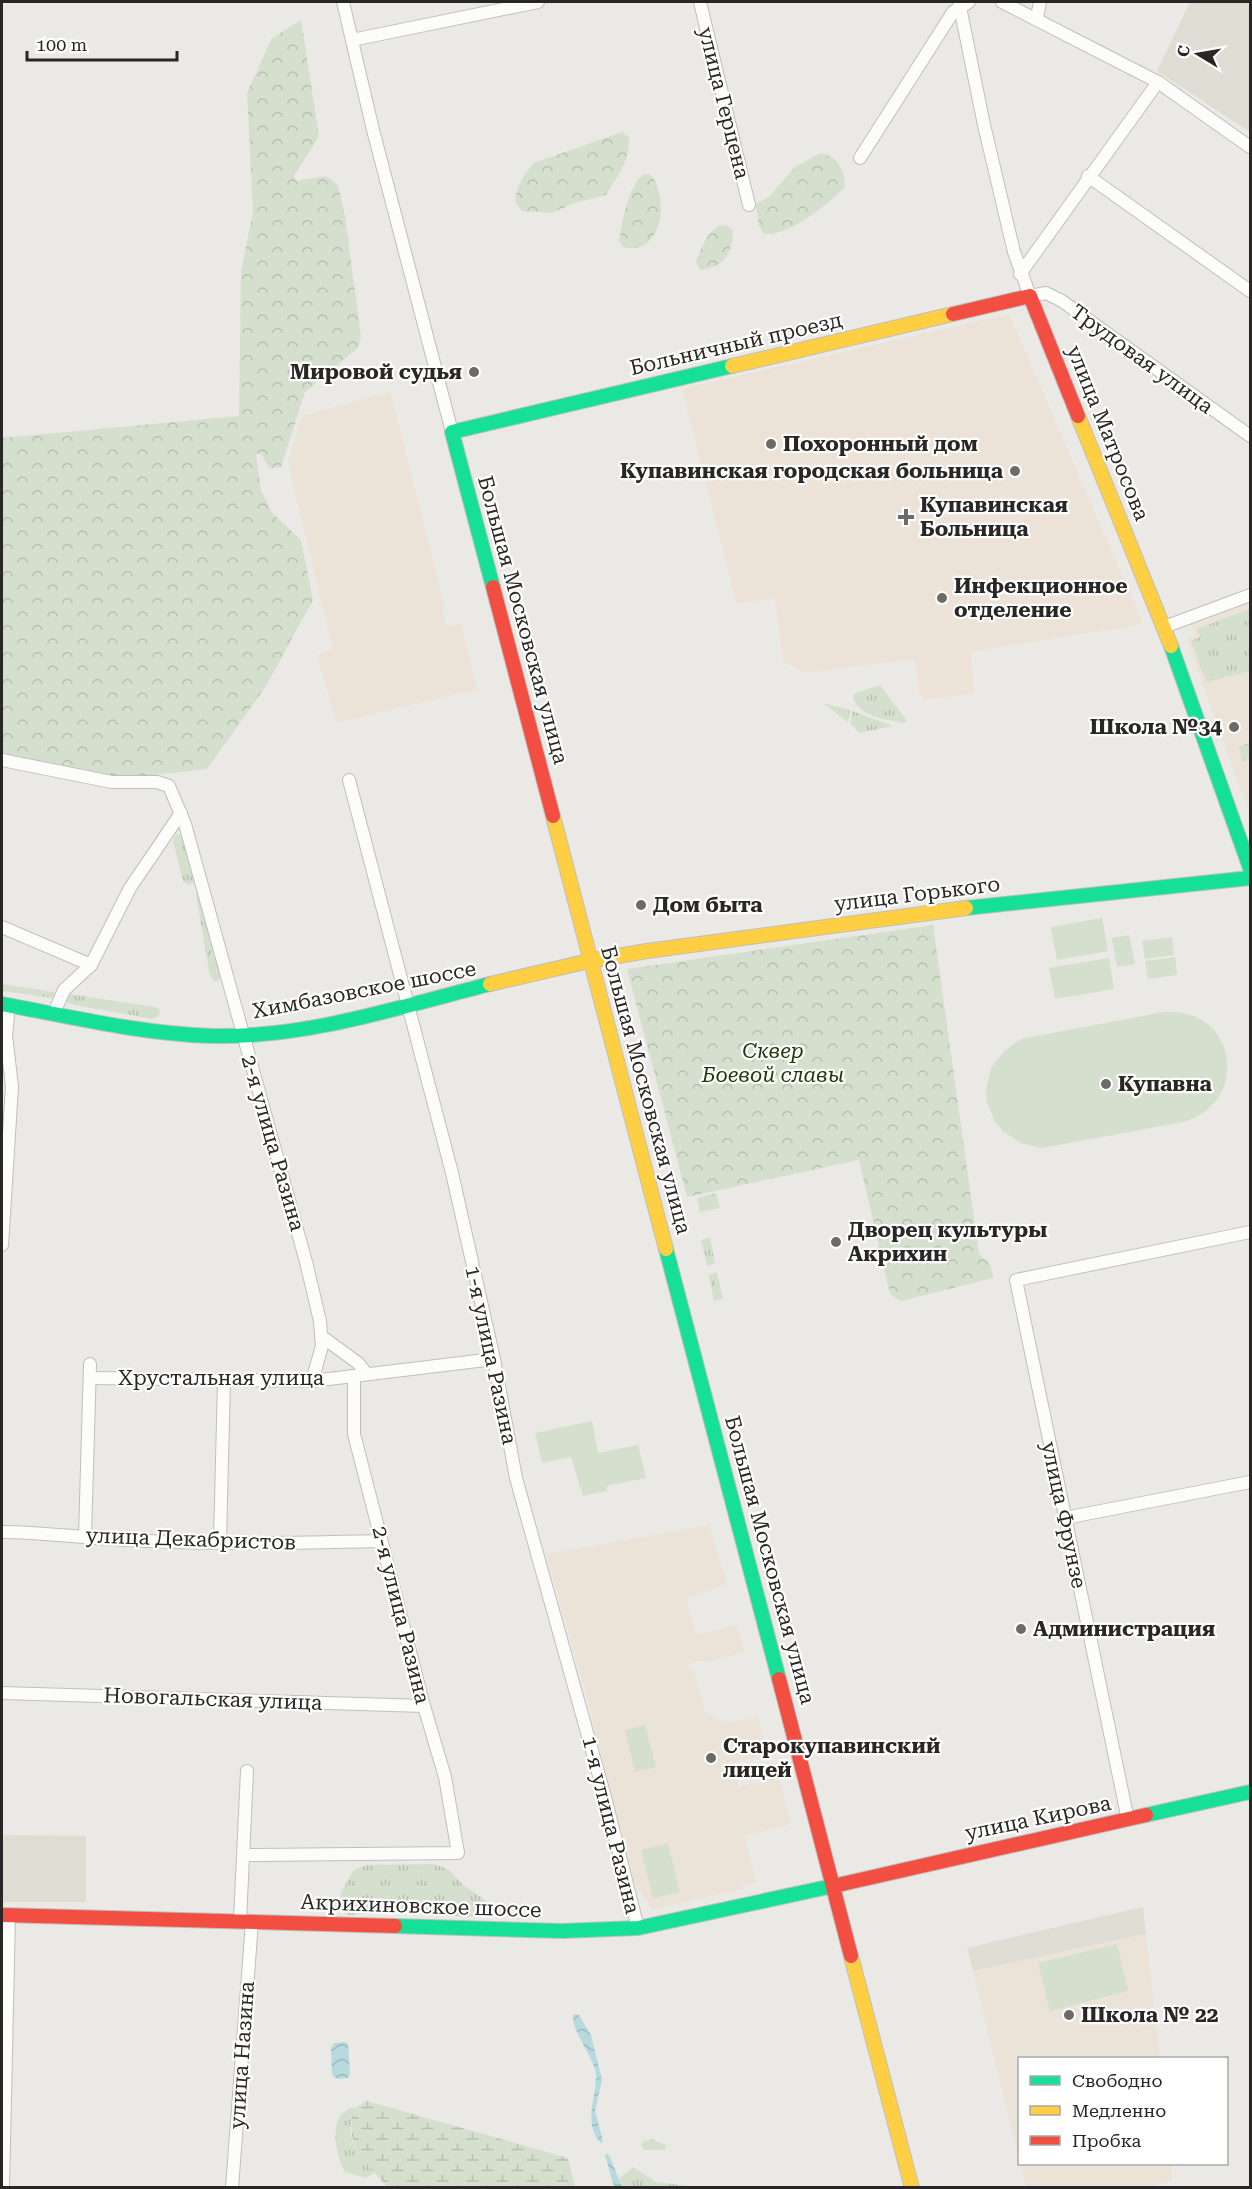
<svg xmlns="http://www.w3.org/2000/svg" width="1252" height="2189" viewBox="0 0 1252 2189" font-family="'Roboto Serif',serif">
  <defs>
    <pattern id="grass-tufts" width="24" height="20" patternUnits="userSpaceOnUse" patternTransform="scale(1.5)"><rect width="24" height="20" fill="#d5dfce"/><path d="M3 7l-1-3M5 7V3M7 7l1-3M15 17l-1-3M17 17v-4M19 17l1-3" fill="none" stroke="#b7bfb1"/></pattern>
    <pattern id="forest-crowns" width="20" height="18" patternUnits="userSpaceOnUse" patternTransform="scale(1.5)"><rect width="20" height="18" fill="#d5dfce"/><path d="M2 6a3 3 0 1 1 6 0M12 15a3 3 0 1 1 6 0" fill="none" stroke="#b7bfb1"/></pattern>
    <pattern id="wetland-marsh" width="20" height="14" patternUnits="userSpaceOnUse" patternTransform="scale(1.5)"><rect width="20" height="14" fill="#d5dfce"/><path d="M1 5h8M5 5V1M11 12h8M15 12V8" fill="none" stroke="#b7bfb1"/></pattern>
    <pattern id="water-waves" width="16" height="10" patternUnits="userSpaceOnUse" patternTransform="scale(1.5)"><rect width="16" height="10" fill="#b6dade"/><path d="M0 5q4-4 8 0t8 0" fill="none" stroke="#9cbbbe"/></pattern>
  </defs>
  <rect width="100%" height="100%" fill="#eae9e5"/>
  <g fill="#dedcd3">
    <path d="M1190,2h60v130l-93,-61z"/>
    <path d="M2,1835l84,1v66h-84z"/>
    <path d="M1143,1907l3,27 -173,37 -6,-23z"/>
  </g>
  <g fill="#ebe3d7">
    <path d="M390,392l55,216 -3,1 5,18 14,-3 16,65 -140,34 -20,-68 16,-6 -45,-186 14,-47z"/>
    <path d="M1250,600v215l-64,-177 9,-3 -6,-13z"/>
    <path d="M709,1525l18,60 -41,12 10,38 41,-10 8,27 -38,10 -8,-1 -10,3 1,5 4,3 11,40 21,11 32,-6 10,36 -35,10 6,24 40,-10 12,47 -46,12 11,46 -13,2 1,5 -92,20 -20,-30 -48,-193 -38,-132z"/>
    <path d="M1146,1934l14,124h-140l-1,101 -46,-188z"/>
    <path d="M1021,2164h150l1,17 -31,7 -115,-1z"/>
  </g>
  <path fill="#ede2d8" d="M1009,314l134,310 -172,28 3,42 -50,6 -5,-8 -4,-33 -111,14 -21,-12 -8,-63 -38,6 -55,-215z"/>
  <g fill="url(#grass-tufts)">
    <path d="M1250,609v62l-44,11 -15,-41 9,-4 -3,-8z"/>
    <path d="M880,685l27,36 -3,2c-20,-4 -42,-5 -51,-25l2,-5z"/>
    <path d="M823,703l27,7 -2,12z"/>
    <path d="M852,711l41,15 -34,7 -8,-9z"/>
    <path d="M1250,743v17l-8,2 -3,-16z"/>
    <path d="M176,834l7,1 11,42 -1,6 -4,2 -6,-4 -10,-40z"/>
    <path d="M196,894l4,1 21,82 -3,4h-5l-4,-10z"/>
    <path d="M2,984l51,8 4,3 -4,3 -51,-7z"/>
    <path d="M69,994l86,13 5,3 -1,6 -7,3 -77,-14 -9,-3z"/>
    <path d="M716,1193l4,15 -20,4 -3,-14z"/>
    <path d="M710,1237l5,27 -8,2 -6,-26z"/>
    <path d="M717,1272l6,27 -9,2 -5,-26z"/>
    <path d="M434,1864l14,5 15,16 28,19v10l-11,3 -32,-1 -12,-4 -22,-2 -66,5 -8,-6 1,-17 13,-22 13,-5z"/>
    <path d="M357,2107c-16,31 0,43 18,65l-9,6 -21,-6c-10,-20 -19,-62 12,-65z"/>
    <path d="M651,2139l15,6 -1,5h-21l-3,-4 2,-4z"/>
    <path d="M633,2167l23,15 41,5h-75l-3,-8z"/>
  </g>
  <g fill="url(#forest-crowns)">
    <path d="M301,20l18,116 -25,40 2,5 30,-5 12,9 7,31 16,121 -3,11 -53,44 -24,75 -12,1 -8,-15 -5,1 5,36 11,23 29,27 12,60 -47,86 -59,83 -89,10 -114,-23 -2,-5v-313l237,-22 2,-145 12,-59 -6,-119 25,-55z"/>
    <path d="M622,132l7,6c1,22 -12,39 -23,57l-31,8 -24,10 -29,-2 -7,-10c2,-16 9,-27 19,-38z"/>
    <path d="M821,153c17,3 24,18 24,34 -18,18 -55,49 -81,47l-5,-8 -3,-22 13,-7 26,-30z"/>
    <path d="M644,174l7,1c19,23 11,82 -28,72l-4,-6c4,-20 8,-54 25,-67z"/>
    <path d="M720,225l8,1 5,5c-1,24 -9,36 -33,39l-4,-9c6,-14 10,-28 24,-36z"/>
    <path d="M933,925l46,329 11,10 3,14 -92,23 -11,-7 -31,-134 -172,37 -60,-228z"/>
  </g>
  <path fill="url(#wetland-marsh)" d="M367,2101l201,57 7,29h-188c-18,-22 -40,-38 -35,-69 2,-8 7,-15 15,-17z"/>
  <g fill="#d5dfce">
    <path d="M1102,918l6,33 -51,9 -6,-33z"/>
    <path d="M1129,935l6,29 -18,3 -5,-29z"/>
    <path d="M1172,937l2,18 -29,4 -3,-18z"/>
    <path d="M1175,957l2,18 -29,4 -3,-18z"/>
    <path d="M1109,958l5,31 -59,10 -6,-31z"/>
    <path d="M1163,1012c74,-6 89,90 20,110l-141,26 -22,-5 -17,-12 -8,-9 -8,-20 -1,-12 5,-22 13,-17 17,-12z"/>
    <path d="M592,1421l6,32 40,-8 8,33 -39,8v5l-24,5 -12,-39 -29,6 -7,-30z"/>
    <path d="M645,1725l11,42 -21,5 -10,-42z"/>
    <path d="M668,1843l12,49 -27,6 -12,-48z"/>
    <path d="M1117,1944l11,47 -78,20 -12,-48z"/>
  </g>
  <g fill="url(#water-waves)">
    <path d="M574,2014l5,1 12,20 11,45 -7,31 8,30 -2,2c-19,-20 -4,-46 -5,-69 -2,-16 -28,-49 -22,-60z"/>
    <path d="M345,2042l3,2 2,29 -2,5 -11,1 -5,-4 -1,-26 3,-6z"/>
    <path d="M607,2153l3,4 12,30h-8l-9,-32z"/>
  </g>
  <g fill="none" stroke-linecap="round" stroke-linejoin="round">
    <g stroke="#bfbfbc" stroke-width="14">
      <g id="street">
        <path d="M343,2l30,128 79,302"/>
        <path d="M700,2l49,203"/>
        <path d="M959,2l25,123 30,127 16,44 16,-3 16,8 188,135"/>
        <path d="M1002,2l156,80 92,65"/>
        <path d="M1037,17l3,-15"/>
        <path d="M352,40l186,-38"/>
        <path d="M860,158l93,-146 16,-10"/>
        <path d="M1088,176l162,115"/>
        <path d="M1020,274l138,-192"/>
        <path d="M1164,627l86,-32"/>
        <path d="M2,760l110,22h45l12,4 16,38 121,438 14,59 2,25 -10,35"/>
        <path d="M349,780l103,393 42,186 22,119 89,319 33,131"/>
        <path d="M2,927l89,38"/>
        <path d="M54,1013l10,-23 27,-25 39,-77 51,-75"/>
        <path d="M2,1245l10,-158 -6,-52 3,-29"/>
        <path d="M321,1336l37,27 9,11"/>
        <path d="M90,1378l222,3 182,-22"/>
        <path d="M1065,1518l185,-36"/>
        <path d="M2,1532c36,0 72,5 109,7 90,6 181,4 270,2"/>
        <path d="M85,1536l5,-172"/>
        <path d="M220,1541l4,-160"/>
        <path d="M2,1693l422,13"/>
        <path d="M1128,1820l-112,-540 234,-48"/>
        <path d="M245,1855l213,-2 -13,-76 -21,-71 -70,-272v-58"/>
        <path d="M240,1921l7,-150"/>
        <path d="M3,2188l6,-273"/>
        <path d="M232,2188l20,-266"/>
      </g>
    </g>
    <g stroke="#bfbfbc" stroke-width="16">
      <g id="fast">
        <path d="M493,587l-41,-155 280,-66"/>
        <path d="M1171,646l79,222"/>
        <path d="M966,908l284,-30"/>
        <path d="M2,1004c70,13 140,30 211,32 93,2 187,-29 277,-52"/>
        <path d="M666,1249l113,430"/>
        <path d="M1146,1815l104,-23"/>
        <path d="M395,1926l167,5 76,-3 204,-44"/>
      </g>
    </g>
    <g stroke="#bfbfbc" stroke-width="16">
      <g id="slow">
        <path d="M732,366l221,-52"/>
        <path d="M1078,416l93,230"/>
        <path d="M553,816l113,433"/>
        <path d="M490,984l99,-23 58,-10 319,-43"/>
        <path d="M851,1956l61,232"/>
      </g>
    </g>
    <g stroke="#bfbfbc" stroke-width="16">
      <g id="jam">
        <path d="M953,314l77,-18 48,120"/>
        <path d="M493,587l60,229"/>
        <path d="M779,1679l72,277"/>
        <path d="M842,1884l304,-69"/>
        <path d="M2,1915l393,11"/>
      </g>
    </g>
    <use href="#street" stroke="#fcfcfb" stroke-width="12"/>
    <use href="#fast" stroke="#16e098" stroke-width="14"/>
    <use href="#slow" stroke="#ffcf43" stroke-width="14"/>
    <use href="#jam" stroke="#f24e42" stroke-width="14"/>
  </g>
  <g fill="#6c6b68" stroke="#fff" stroke-width="2">
    <circle cx="474" cy="372" r="6"/>
    <circle cx="771" cy="444" r="6"/>
    <circle cx="1015" cy="471" r="6"/>
    <path d="M903 508h6v6h6v6h-6v6h-6v-6h-6v-6h6z"/>
    <circle cx="942" cy="598" r="6"/>
    <circle cx="1234" cy="727" r="6"/>
    <circle cx="641" cy="905" r="6"/>
    <circle cx="1106" cy="1084" r="6"/>
    <circle cx="836" cy="1242" r="6"/>
    <circle cx="1021" cy="1629" r="6"/>
    <circle cx="711" cy="1758" r="6"/>
    <circle cx="1069" cy="2015" r="6"/>
  </g>
  <g text-anchor="middle" dominant-baseline="central" stroke-width="4.5" stroke-linejoin="round" paint-order="stroke">
    <g font-size="21" fill="#282725" stroke="#fff">
      <text transform="translate(724 103) rotate(76)">улица Герцена</text>
      <text transform="translate(736 344) rotate(-13)">Больничный проезд</text>
      <text transform="translate(1142 359) rotate(36)">Трудовая улица</text>
      <text transform="translate(1108 433) rotate(68)">улица Матросова</text>
      <text transform="translate(523 620) rotate(75)">Большая Московская улица</text>
      <text transform="translate(917 894) rotate(-7)">улица Горького</text>
      <text transform="translate(364 990) rotate(-11)">Химбазовское шоссе</text>
      <text transform="translate(646 1090) rotate(75)">Большая Московская улица</text>
      <text transform="translate(273 1143) rotate(74)">2-я улица Разина</text>
      <text transform="translate(491 1355) rotate(78)">1-я улица Разина</text>
      <text x="221" y="1378">Хрустальная улица</text>
      <text transform="translate(1064 1515) rotate(78)">улица Фрунзе</text>
      <text transform="translate(191 1539) rotate(2)">улица Декабристов</text>
      <text transform="translate(770 1560) rotate(75)">Большая Московская улица</text>
      <text transform="translate(401 1615) rotate(76)">2-я улица Разина</text>
      <text transform="translate(213 1699) rotate(2)">Новогальская улица</text>
      <text transform="translate(1038 1818) rotate(-12)">улица Кирова</text>
      <text transform="translate(611 1825) rotate(76)">1-я улица Разина</text>
      <text transform="translate(421 1906) rotate(2)">Акрихиновское шоссе</text>
      <text transform="translate(242 2055) rotate(-86)">улица Назина</text>
    </g>
    <g font-size="21" font-weight="bold" fill="#282725" stroke="#fff" text-anchor="start">
      <text x="462" y="372" text-anchor="end">Мировой судья</text>
      <text x="783" y="444">Похоронный дом</text>
      <text x="1003" y="471" text-anchor="end">Купавинская городская больница</text>
      <text x="920" y="505">Купавинская<tspan x="920" dy="24">Больница</tspan></text>
      <text x="954" y="586">Инфекционное<tspan x="954" dy="24">отделение</tspan></text>
      <text x="1222" y="727" text-anchor="end">Школа №34</text>
      <text x="653" y="905">Дом быта</text>
      <text x="1118" y="1084">Купавна</text>
      <text x="848" y="1230">Дворец культуры<tspan x="848" dy="24">Акрихин</tspan></text>
      <text x="1033" y="1629">Администрация</text>
      <text x="723" y="1746">Старокупавинский<tspan x="723" dy="24">лицей</tspan></text>
      <text x="1081" y="2015">Школа № 22</text>
    </g>
    <g font-size="21" font-style="italic" fill="#1a3904" stroke="#fff">
      <text x="773" y="1051">Сквер<tspan x="773" dy="24">Боевой славы</tspan></text>
    </g>
  </g>
  <rect width="1252" height="2189" fill="none" stroke="#282725" stroke-width="6"/>
  <rect x="1018" y="2057" width="210" height="108" fill="#ffffff" stroke="#a9a9a8" stroke-width="1.5"/>
  <rect x="1030" y="2076" width="30" height="9" fill="#16e098" stroke="#a9a9a8" stroke-width="1.5"/>
  <text x="1072" y="2087" font-size="18" fill="#282725">Свободно</text>
  <rect x="1030" y="2106" width="30" height="9" fill="#ffcf43" stroke="#a9a9a8" stroke-width="1.5"/>
  <text x="1072" y="2117" font-size="18" fill="#282725">Медленно</text>
  <rect x="1030" y="2136" width="30" height="9" fill="#f24e42" stroke="#a9a9a8" stroke-width="1.5"/>
  <text x="1072" y="2147" font-size="18" fill="#282725">Пробка</text>
  <g transform="translate(1198 54) rotate(281)" stroke="#ffffff" stroke-width="4.5" paint-order="stroke">
  <path d="M0-4.5L10 22L0 15L-10 22Z" fill="#282725"/>
  <text y="-9" font-size="16" font-weight="bold" text-anchor="middle" fill="#282725">С</text>
  </g>
  <path d="M27 51v9h150v-9" fill="none" stroke="#282725" stroke-width="3"/>
  <text x="36" y="51" font-size="18" fill="#282725" stroke="#ffffff" stroke-width="4.5" paint-order="stroke">100 m</text>
</svg>
